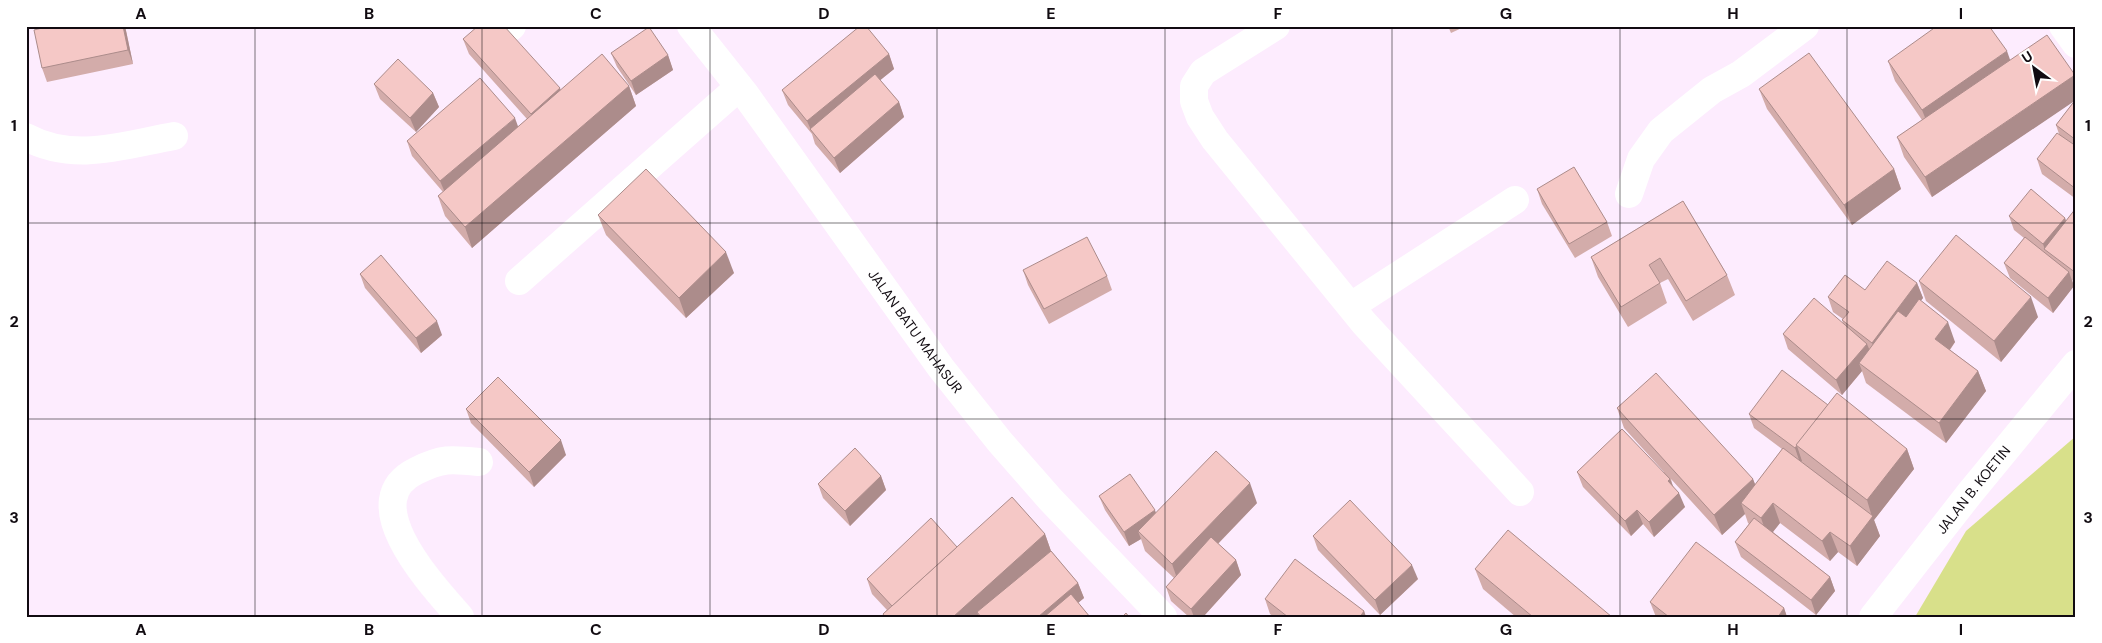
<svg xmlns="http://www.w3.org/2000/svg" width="2102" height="643" viewBox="0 0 2102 643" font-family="'DM Sans',sans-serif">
  <rect width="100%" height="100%" fill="#fdecfe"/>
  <path fill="#d8e08a" d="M2076,436v181h-161l51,-86z"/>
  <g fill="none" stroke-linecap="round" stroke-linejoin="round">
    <g stroke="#fff" stroke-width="28">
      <path id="s1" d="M691,26l54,68 196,274 59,74 50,57 113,118"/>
      <path d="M1276,26l-73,46 -9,14v15l6,16 15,23 149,183 156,169"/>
      <path d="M2063,26l13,18"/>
      <path d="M511,27l1,-1"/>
      <path d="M26,137c48,26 98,8 148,-1"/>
      <path d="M1629,194l12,-35 20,-28 51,-41 29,-16 64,-48"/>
      <path d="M519,281l220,-194"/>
      <path d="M1351,306l164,-106"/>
      <path d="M460,617c-26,-30 -107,-115 -44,-146 26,-13 35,-12 63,-9"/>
      <path id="s2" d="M1873,617l97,-124 106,-129"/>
    </g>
  </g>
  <g fill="#d3acaa">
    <path d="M125,26l8,38 -86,18 -5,-14z"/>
    <path d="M1448,26h18l-15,7z"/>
    <path d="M463,39l97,49v2l69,-4 7,20 -164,142 -27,-32 -7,-20 5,-4 -31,-36 -5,-15 111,-14 9,-8 -58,-65z"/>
    <path d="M611,53l57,2 5,15 -37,25 -19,-28z"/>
    <path d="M889,54l5,15 -14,11 19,22 5,15 -64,56 -25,-29 -3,-10 -24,-29 -6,-15z"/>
    <path d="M2010,60l66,18v121l-34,-25 -5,-15 22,-25 -3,-9 19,-25 -143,97 -28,-40 -7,-20 25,-17 -27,-39 -7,-20z"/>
    <path d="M374,84l59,9 6,14 -23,25 -36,-33z"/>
    <path d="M1759,89l135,80 7,20 -49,36 -85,-116z"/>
    <path d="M1537,189l70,33 5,14 -37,22 -33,-54z"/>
    <path d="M1683,201l44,74 8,20 -42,26 -25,-42 -8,4 7,20 -39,24 -30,-50 -7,-20z"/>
    <path d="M2076,208v75l-4,-3 2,6 -21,27 -43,-35 -6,-15 20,-25 -10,-8 -5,-14 56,2 1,3z"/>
    <path d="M598,215l136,58 -48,45 -80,-83z"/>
    <path d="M1023,270l84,6 5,14 -63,34 -21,-39z"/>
    <path d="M360,274l82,61 -21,18 -56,-65z"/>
    <path d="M1919,281l119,36 -37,45 -75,-61z"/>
    <path d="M1917,283l6,15 -3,3 35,41 -5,8 28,21 8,20 -40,52 -80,-60 -4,-12 -20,24 -54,-46 -5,-15 60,-11 -1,-3 1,-1 -10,-7 -5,-15 37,-7z"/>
    <path d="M1828,405l79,44 7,20 -40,51 6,16 -23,30 -19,-14 -8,9 -50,-38 -7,9 57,45 5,14 -19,24 -75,-58 -6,-15 14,-18 -1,-1 -3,-9 -23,21 -51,-56 2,8 12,20 -31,30 -11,-13 -12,12 -48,-49 -6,-15h87l-40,-44 -7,-20 136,71 2,6 27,-36 -28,-21 -5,-14z"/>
    <path d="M466,409l100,46 -32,32 -63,-64z"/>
    <path d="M881,476l5,14 -36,36 -27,-28 -5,-14z"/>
    <path d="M1099,496l57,17 101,-10 -39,41 18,16 5,15 -38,42h-14l-18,-16 -5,-14 8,-9 -29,-27 -4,-12 -12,7 -24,-36z"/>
    <path d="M1045,534l6,17 27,32 6,15 -6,5 12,14h-206l-1,-3 4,-4 -15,-16 -5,-15 90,-32z"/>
    <path d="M1313,536l105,43 -38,36 -62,-65z"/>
    <path d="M1475,569l137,48h-96l-33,-28z"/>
    <path d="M1265,599l99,12 2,6h-92l-4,-3z"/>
    <path d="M1650,602l134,6 3,9h-131z"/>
  </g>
  <g fill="#ac8c8b">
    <path d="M123,26h2l8,38 -5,-14z"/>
    <path d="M2007,51l7,20 -84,59 -8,-20z"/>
    <path d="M889,54l5,15 -80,65 -3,-4 -4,-9z"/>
    <path d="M668,55l5,15 -37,25 -5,-14z"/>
    <path d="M2075,75l1,3v22l-144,97 -7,-20z"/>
    <path d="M629,86l7,20 -164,142 -7,-21z"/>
    <path d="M560,88l5,14 -29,26 -5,-14z"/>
    <path d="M433,93l6,14 -23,25 -6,-14z"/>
    <path d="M899,102l5,15 -64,56 -6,-15z"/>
    <path d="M515,118l5,14 -74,63 -6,-14z"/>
    <path d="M1894,169l7,20 -49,36 -8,-20z"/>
    <path d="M2065,218l5,15 -25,17 -2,-6z"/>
    <path d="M726,252l8,21 -48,45 -7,-20z"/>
    <path d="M2069,272l5,14 -21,27 -5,-15z"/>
    <path d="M1917,283l6,15 -46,59 -5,-14z"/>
    <path d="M2031,297l7,20 -37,45 -7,-21z"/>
    <path d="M437,321l5,14 -21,18 -5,-15z"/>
    <path d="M1948,322l7,20 -12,17 -8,-20z"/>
    <path d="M1867,344l6,14 -14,5 3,8 -20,24 -6,-15z"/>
    <path d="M1978,371l8,20 -40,52 -7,-20z"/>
    <path d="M561,440l5,15 -32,32 -5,-15z"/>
    <path d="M1797,446l5,15 -2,2 -5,-15z"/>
    <path d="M1907,449l7,20 -40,51 6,16 -23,30 -7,-20 22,-29 -5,-17z"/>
    <path d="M881,476l5,14 -36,36 -5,-15z"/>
    <path d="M1670,479l6,14 -8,-12z"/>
    <path d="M1753,479l8,20 -20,4 4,11 -23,21 -8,-20z"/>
    <path d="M1250,483l7,20 -78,81 -7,-20z"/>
    <path d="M1679,493l6,14 -31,30 -5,-15z"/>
    <path d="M1773,503l7,20 -12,15 -7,-20z"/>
    <path d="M1155,510l5,15 -22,6 3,8 -12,7 -5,-14z"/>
    <path d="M1637,510l6,14 -12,12 -6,-15z"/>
    <path d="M1830,532l8,20 -8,9 -8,-20z"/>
    <path d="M1045,534l7,20 -75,58 2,5h-26z"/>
    <path d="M1236,560l5,15 -38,42h-9l-3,-8z"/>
    <path d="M1412,565l6,14 -38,36 -5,-15z"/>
    <path d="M1830,577l5,14 -19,24 -5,-15z"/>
    <path d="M1078,583l6,15 -23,19h-23z"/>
    <path d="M1784,608l3,9h-9z"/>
    <path d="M1364,611l2,6h-6z"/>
  </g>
  <g fill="#f5c8c6" stroke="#ac8c8b">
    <path d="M50,26h73l5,24 -86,18 -8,-38z"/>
    <path d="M478,26h26l56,62 -29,26 -68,-75z"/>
    <path d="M860,26h6l23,28 -82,67 -25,-31z"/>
    <path d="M1937,26h52l18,25 -85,59 -34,-49z"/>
    <path d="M649,27l19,28 -37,26 -20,-28z"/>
    <path d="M2047,35l28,40 -150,102 -28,-40z"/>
    <path d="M1809,53l85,116 -50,36 -85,-116z"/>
    <path d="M602,54l27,32 -164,141 -27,-31z"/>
    <path d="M398,59l35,34 -23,25 -36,-34z"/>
    <path d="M875,74l24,28 -65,56 -24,-29z"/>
    <path d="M480,78l35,40 -75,63 -33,-40z"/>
    <path d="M2076,99v41l-20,-15z"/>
    <path d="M2057,133l19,13v43l-39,-30z"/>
    <path d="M1574,167l33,55 -38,22 -32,-55z"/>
    <path d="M646,169l80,83 -47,46 -81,-83z"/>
    <path d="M2031,189l34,29 -22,26 -34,-28z"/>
    <path d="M1683,201l44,74 -41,26 -26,-43 -11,7 11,18 -39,24 -30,-50z"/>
    <path d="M2076,208v65l-32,-24z"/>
    <path d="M1956,235l75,62 -37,44 -75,-60z"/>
    <path d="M1087,237l20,39 -63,33 -21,-39z"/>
    <path d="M2025,237l44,35 -21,26 -44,-35z"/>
    <path d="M381,255l56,66 -21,17 -56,-64z"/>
    <path d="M1887,261l30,22 -45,60 -30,-23 7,-8 -21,-15 17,-22 20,15z"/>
    <path d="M1814,298l53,46 -31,36 -53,-46z"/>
    <path d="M1919,299l29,23 -13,17 43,32 -39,52 -80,-60 39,-52 8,6z"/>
    <path d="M1782,370l46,35 -33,43 -46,-34z"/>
    <path d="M1656,373l97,106 -39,36 -97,-107z"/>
    <path d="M498,377l63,63 -32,32 -63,-63z"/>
    <path d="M1837,393l70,56 -40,51 -71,-55z"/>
    <path d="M1622,429l48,50 -2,2 11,12 -30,29 -12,-12 -12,11 -48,-49z"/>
    <path d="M855,448l26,28 -36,35 -27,-27z"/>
    <path d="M1783,448l90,68 -23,30 -20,-14 -8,9 -49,-38 -12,15 -20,-15z"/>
    <path d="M1216,451l34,32 -78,81 -34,-33z"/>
    <path d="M1130,474l25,36 -31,22 -25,-36z"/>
    <path d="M1012,497l33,37 -92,83h-68l-2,-3z"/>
    <path d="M1350,500l62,65 -37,35 -62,-64z"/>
    <path d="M931,518l26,29 -65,59 -25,-27z"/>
    <path d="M1754,518l76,59 -19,23 -76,-58z"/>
    <path d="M1508,530l104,87h-79l-58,-48z"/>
    <path d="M1211,537l25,23 -45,49 -25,-22z"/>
    <path d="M1696,542l88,66 -6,9h-109l-19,-15z"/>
    <path d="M1051,551l27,32 -40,34h-57l-4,-5z"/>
    <path d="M1295,559l69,52 -4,6h-72l-23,-18z"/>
    <path d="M1071,594l19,23h-46z"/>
    <path d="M1126,613l3,4h-7z"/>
  </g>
  <path fill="none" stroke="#110b11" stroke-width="1" stroke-opacity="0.55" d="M255,26v591M482,26v591M710,26v591M937,26v591M1165,26v591M1392,26v591M1620,26v591M1847,26v591M26,223h2050M26,419h2050"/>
  <g text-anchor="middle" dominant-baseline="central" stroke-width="4" stroke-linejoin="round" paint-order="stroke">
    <g font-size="14" fill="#110b11" stroke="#fff">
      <text stroke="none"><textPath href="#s1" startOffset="379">JALAN BATU MAHASUR</textPath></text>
      <text stroke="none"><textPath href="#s2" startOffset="162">JALAN B. KOETIN</textPath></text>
    </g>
  </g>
  <rect width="2102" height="643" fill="none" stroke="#ffffff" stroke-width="55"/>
  <g transform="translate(2034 68) rotate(328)" stroke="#ffffff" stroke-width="4" paint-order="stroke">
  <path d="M0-4L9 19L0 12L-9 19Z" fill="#110b11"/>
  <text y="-8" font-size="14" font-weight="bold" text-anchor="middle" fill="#110b11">U</text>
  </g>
  <rect x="28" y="28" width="2046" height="588" fill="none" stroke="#110b11" stroke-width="2"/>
  <g font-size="16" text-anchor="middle" font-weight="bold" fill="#110b11">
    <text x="141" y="19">A</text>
    <text x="369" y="19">B</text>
    <text x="596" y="19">C</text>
    <text x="824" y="19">D</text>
    <text x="1051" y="19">E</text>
    <text x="1278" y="19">F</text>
    <text x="1506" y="19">G</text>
    <text x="1733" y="19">H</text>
    <text x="1961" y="19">I</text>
    <text x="14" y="131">1</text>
    <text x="2088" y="131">1</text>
    <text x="14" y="327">2</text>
    <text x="2088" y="327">2</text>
    <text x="14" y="523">3</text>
    <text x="2088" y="523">3</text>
    <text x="141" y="635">A</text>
    <text x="369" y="635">B</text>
    <text x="596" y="635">C</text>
    <text x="824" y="635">D</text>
    <text x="1051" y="635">E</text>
    <text x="1278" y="635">F</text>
    <text x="1506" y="635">G</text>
    <text x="1733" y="635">H</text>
    <text x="1961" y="635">I</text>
  </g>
</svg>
